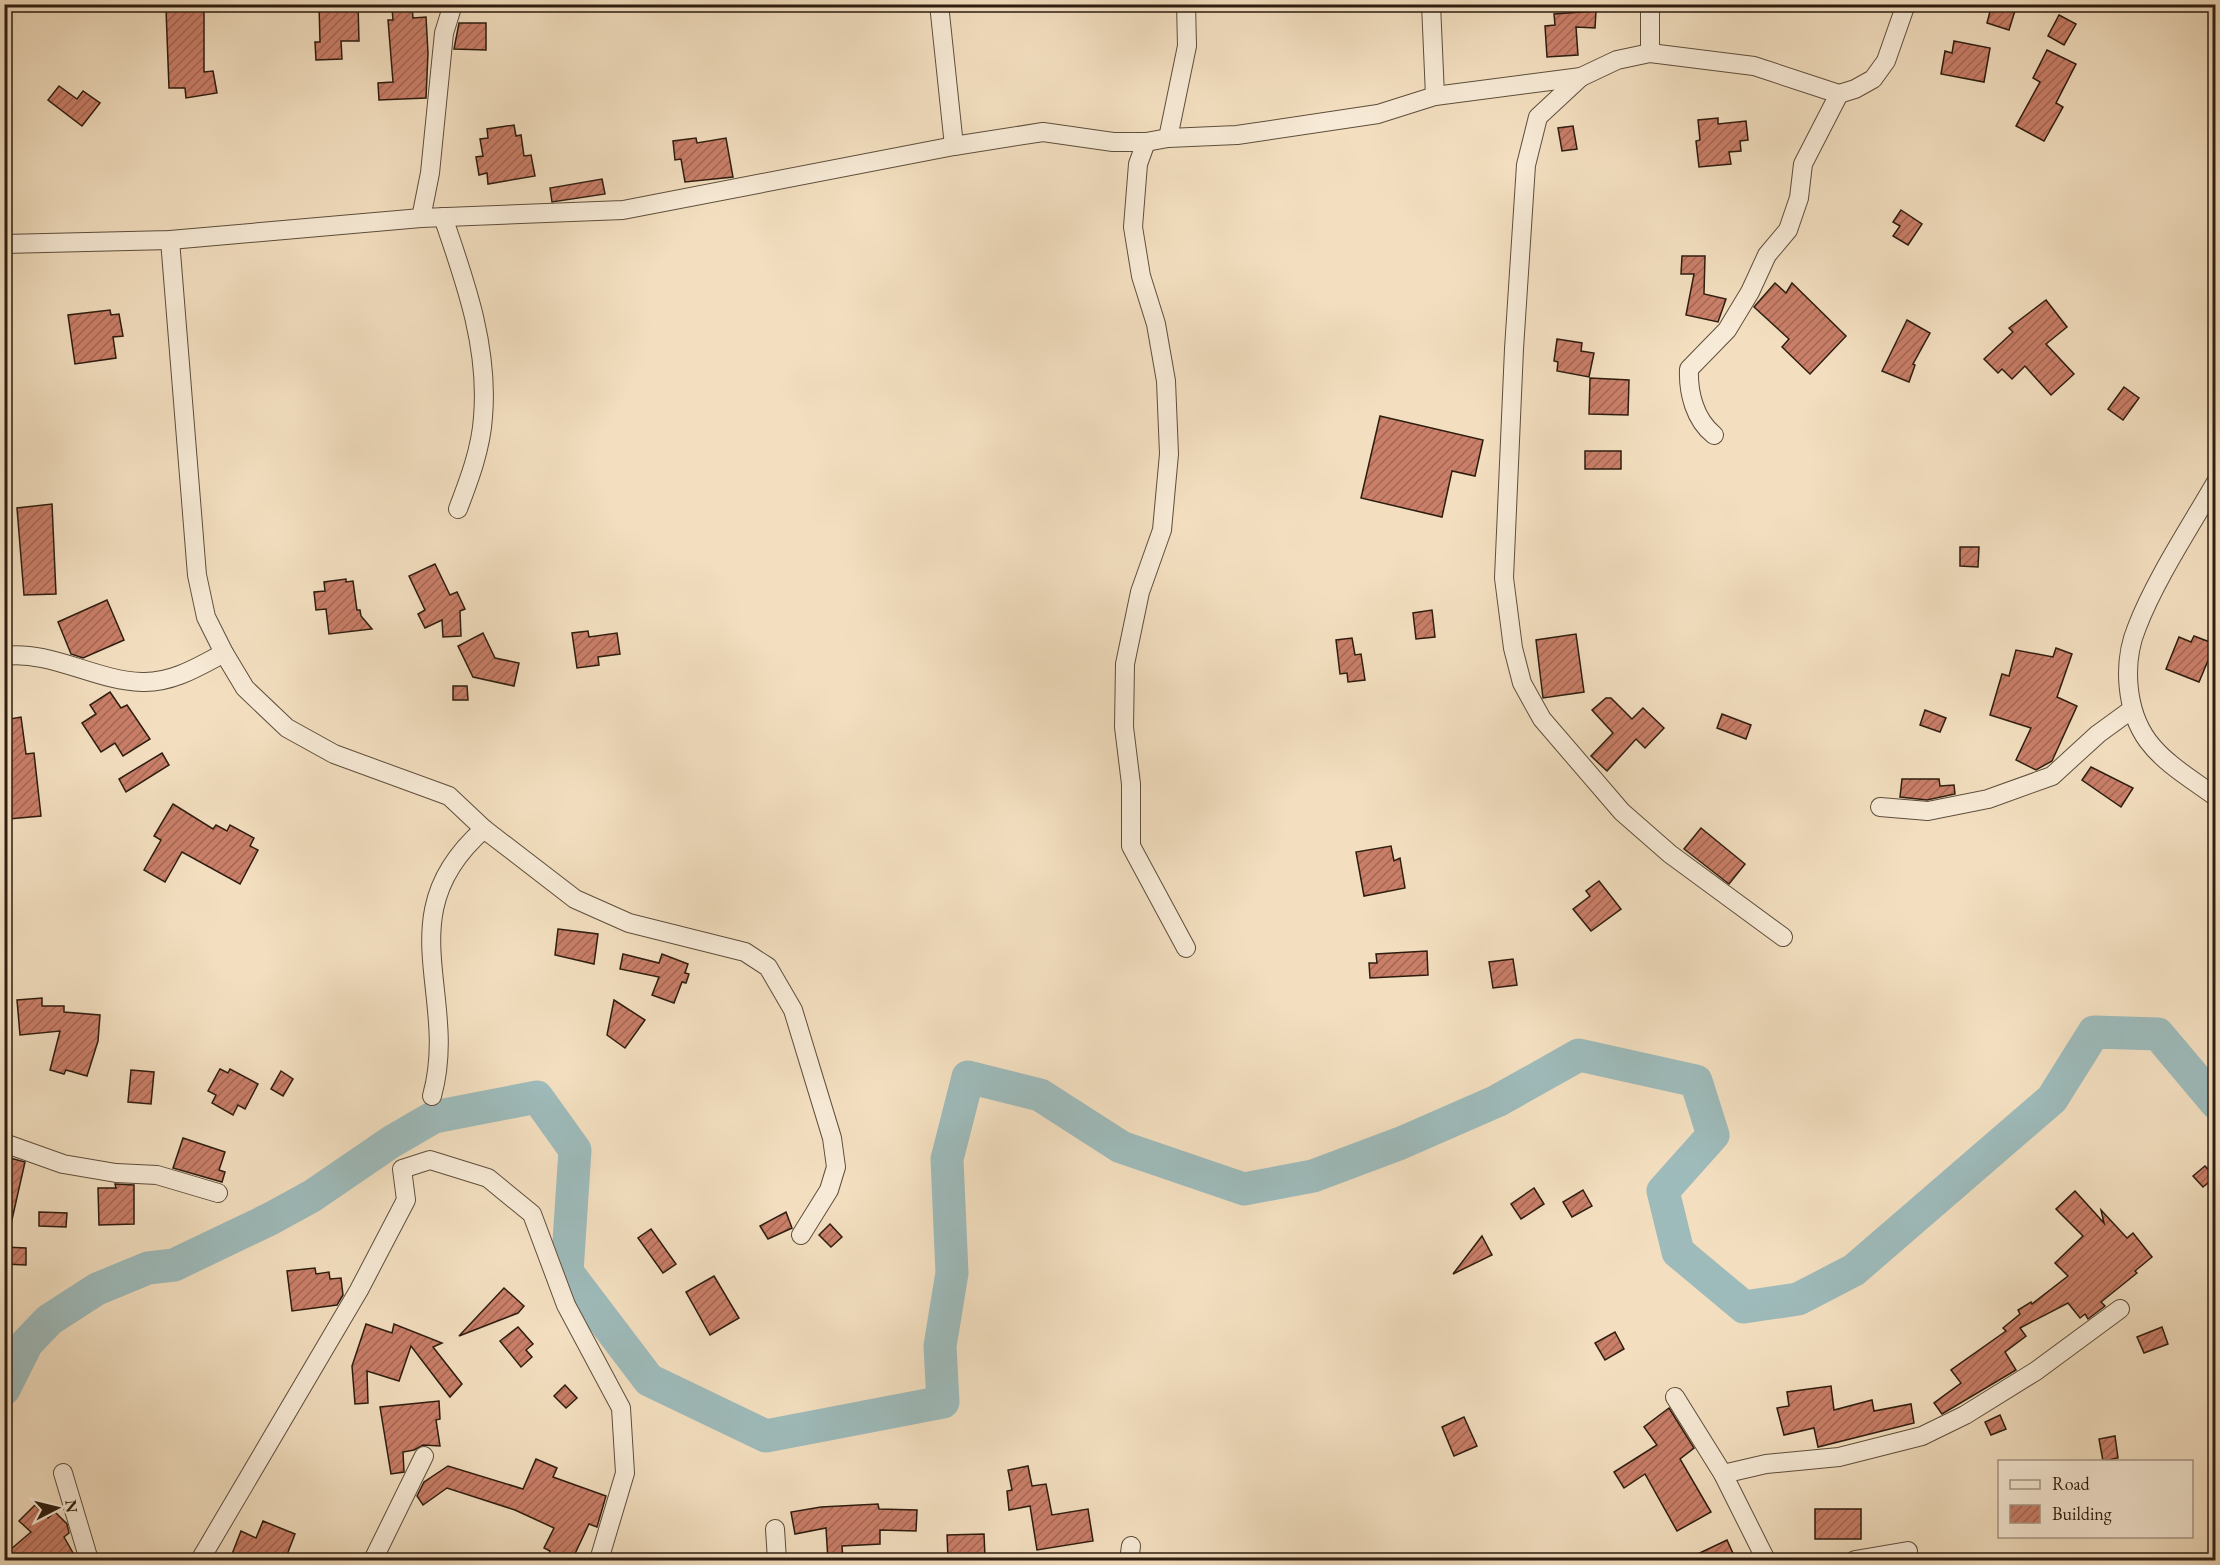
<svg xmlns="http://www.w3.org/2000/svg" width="2220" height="1565" viewBox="0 0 2220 1565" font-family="'EB Garamond',serif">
  <defs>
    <pattern id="building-hatch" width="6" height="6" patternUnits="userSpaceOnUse" patternTransform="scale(1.5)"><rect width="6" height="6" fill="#ca7f69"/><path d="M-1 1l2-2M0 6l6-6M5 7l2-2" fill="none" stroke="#a46755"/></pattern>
  </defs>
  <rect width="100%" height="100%" fill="#f3dfc0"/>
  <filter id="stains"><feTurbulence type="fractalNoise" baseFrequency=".00333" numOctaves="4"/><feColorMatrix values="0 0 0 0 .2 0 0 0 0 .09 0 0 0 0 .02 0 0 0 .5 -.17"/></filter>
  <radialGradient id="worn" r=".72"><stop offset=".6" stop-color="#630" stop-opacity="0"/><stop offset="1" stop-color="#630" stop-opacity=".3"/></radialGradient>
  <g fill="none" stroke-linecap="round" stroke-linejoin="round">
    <path stroke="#9ebbbb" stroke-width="33" d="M4,1389l23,-46 22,-23 48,-31 51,-21 26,-3 96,-46 42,-23 79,-54 43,-25 103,-20 38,53 -8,122 82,108 117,56 177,-34 -3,-56 12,-73 -5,-114 21,-82 72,18 81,52 123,42 69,-13 88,-33 96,-42 82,-46 117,26 17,54 -50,56 15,61 66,55 54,-8 56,-29 198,-171 42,-67 64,2 58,69"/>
  </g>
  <g fill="url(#building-hatch)" stroke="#2d1d0f" stroke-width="1.5">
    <path d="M319,4h39l1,37h-18l1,18 -26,1 -1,-18h5z"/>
    <path d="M1992,4h25l-8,26 -22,-7z"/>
    <path d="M412,7l1,11 13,-1 2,36 -2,45 -47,2 -1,-17 15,-1 -5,-62h5l-1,-12z"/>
    <path d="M204,8v64l9,-1 4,22 -31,5 -1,-10h-16l-3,-79z"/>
    <path d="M1596,11l-1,17 -19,-1 2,28 -31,2 -2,-31 10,-1 -1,-11z"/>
    <path d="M2059,15l17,9 -12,21 -16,-9z"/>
    <path d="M459,23h27v27l-32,-1z"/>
    <path d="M1954,41l36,7 -6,34 -43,-8 4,-23 7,2z"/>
    <path d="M2047,50l29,14 -20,39 7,4 -19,34 -28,-15 24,-44 -7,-4z"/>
    <path d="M59,86l18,13 6,-8 17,12 -18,23 -34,-26z"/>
    <path d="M1718,118v6l28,-3 2,19 -8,1 1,10 -12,1 2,12 -32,3 -3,-26 4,-1 -2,-20z"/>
    <path d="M514,125l2,11 5,-1 3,21 7,-1 4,21 -47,8 -1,-11 -8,2 -3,-18 7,-1 -3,-17 8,-1 -1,-9z"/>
    <path d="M1573,126l4,23 -15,2 -4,-23z"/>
    <path d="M696,138l1,5 29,-5 7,39 -48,5 -4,-23 -6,1 -2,-19z"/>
    <path d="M602,179l3,15 -53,8 -2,-14z"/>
    <path d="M1901,210l21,14 -14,21 -15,-9 7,-10 -7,-4z"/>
    <path d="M1682,256h23l-1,38 22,5 -8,23 -32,-7 8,-41h-13z"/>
    <path d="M1775,283l11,10 6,-10 54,53 -36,38 -28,-27 7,-8 -35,-32z"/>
    <path d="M2046,300l21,27 -21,17 28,30 -23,21 -26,-29 -13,13 -10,-10 -4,4 -14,-14 29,-27 -4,-4z"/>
    <path d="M110,310l1,5 8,-1 4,22 -10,1 3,21 -41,6 -7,-49z"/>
    <path d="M1907,320l23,13 -17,31 2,1 -6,17 -27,-11z"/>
    <path d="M1557,339l25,4 -1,8 13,2 -5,24 -32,-6 1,-9 -4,-1z"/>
    <path d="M1590,378l39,2 -1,35 -39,-1z"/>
    <path d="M2124,387l15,11 -16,22 -15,-11z"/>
    <path d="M1380,416l103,24 -8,36 -23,-5 -10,46 -81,-19z"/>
    <rect x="1585" y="451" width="36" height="18"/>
    <path d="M52,504l4,90 -32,1 -7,-87z"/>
    <path d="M1960,547h19l-1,20 -18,-1z"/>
    <path d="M435,564l15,31 7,-3 8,17 -5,2 1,25 -18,1 -1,-17 -17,8 -7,-14 7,-4 -16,-34z"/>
    <path d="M346,579v3l7,-1 4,29h3l1,6 11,13 -43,5 -3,-25 -10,1 -2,-18 11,-1 -1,-9z"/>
    <path d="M107,600l17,40 -41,18 -12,-4 -13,-32z"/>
    <path d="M1432,610l3,27 -19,2 -3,-26z"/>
    <path d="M588,631l1,6 28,-4 3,21 -22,3 1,8 -22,3 -5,-35z"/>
    <path d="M483,633l12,25 24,5 -5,23 -41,-9 -15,-31z"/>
    <path d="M1576,634l8,58 -41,6 -7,-58z"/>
    <path d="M2194,636l21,8 -16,38 -33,-13 13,-32 12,5z"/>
    <path d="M1352,638l3,17 6,-1 4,26 -17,2 -1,-9 -7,1 -4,-34z"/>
    <path d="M2056,648l16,6 -15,43 20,9 -25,55 -16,9 -20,-10 15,-32 -41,-13 12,-41 7,2 7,-26 37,7z"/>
    <path d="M453,686h14l1,14h-15z"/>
    <path d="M110,692l11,16 6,-3 23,34 -27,17 -8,-13 -14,9 -19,-29 14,-9 -6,-9z"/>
    <path d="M1606,698h5l21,21 11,-11 21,20 -19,20 -9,-9 -29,32 -16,-15 22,-23 -21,-23z"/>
    <path d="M1925,710l21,8 -6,14 -20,-7z"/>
    <path d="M1722,714l29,11 -5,14 -29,-11z"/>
    <path d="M21,717l5,37 8,-1 7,63 -32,3 -5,-39v-24h4l-4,-36z"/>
    <path d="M162,753l7,12 -43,27 -7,-13z"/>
    <path d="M2091,767l42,21 -12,19 -39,-27z"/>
    <path d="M1902,779h37l1,7 14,-1 1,9 -28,6 -27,-3z"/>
    <path d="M173,804l40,25 3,-4 11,6 3,-6 24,13 -4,8 8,4 -18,34 -58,-32 -17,30 -21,-12 17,-30 -7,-4z"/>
    <path d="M1701,828l44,36 -16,20 -45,-35z"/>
    <path d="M1391,846l3,15 6,-3 5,30 -41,8 -8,-44z"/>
    <path d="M1599,881l22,28 -30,22 -18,-22 17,-13 -4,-5z"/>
    <path d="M558,929l40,5 -4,30 -39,-9z"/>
    <path d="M1427,951l1,24 -58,3 -1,-15h8l-1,-9z"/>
    <path d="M623,954l36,9 3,-9 26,10 -3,9 4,1 -3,9 -4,-1 -8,21 -22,-8 7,-18 -39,-8z"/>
    <path d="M1513,959l4,26 -24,3 -4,-26z"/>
    <path d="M42,998v8h22v6l36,3 -2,26 -11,35 -21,-6 -2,4 -14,-4 10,-39 -40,4 -3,-35z"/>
    <path d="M614,1000l31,20 -20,28 -18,-13z"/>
    <path d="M220,1069l8,4 2,-4 28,15 -13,25 -7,-4 -5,10 -21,-12 4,-8 -8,-4z"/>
    <path d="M131,1070l23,2 -3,32 -23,-2z"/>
    <path d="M281,1071l12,8 -10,17 -12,-7z"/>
    <path d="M183,1138l42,14 -6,18 6,2 -3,10 -49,-14z"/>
    <path d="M10,1158l15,4 -14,62h-7v-62h6z"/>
    <path d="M2205,1166l10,11 -12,10 -10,-11z"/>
    <path d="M115,1184l19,1v39l-35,1 -1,-37h18z"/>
    <path d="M1534,1188l10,16 -23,15 -10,-15z"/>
    <path d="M1583,1190l9,16 -20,11 -9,-15z"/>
    <path d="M2075,1191l29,32 -3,-13 26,28 6,-5 19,24 -17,14 2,2 -36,29 4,4 -17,13 -3,-5 -5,4 -12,-15 -48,25 6,8 -21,16 11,18 -74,44 -8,-11 27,-20 -10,-13 55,-39 -3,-3 17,-14 -2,-4 13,-8 1,2 36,-28 -13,-13 28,-27 -27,-27z"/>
    <path d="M39,1212l28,1 -1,14 -27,-1z"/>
    <path d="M786,1212l6,16 -24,11 -8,-13z"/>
    <path d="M830,1224l12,13 -11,10 -12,-12z"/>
    <path d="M651,1229l25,35 -13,9 -25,-35z"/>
    <path d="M1482,1236l10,19 -39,19z"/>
    <path d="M4,1247l22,1v17l-22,-1z"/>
    <path d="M315,1268l1,6 13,-2 1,7 11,-1 2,17 -6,10 -45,6 -5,-40z"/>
    <path d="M714,1276l25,42 -29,17 -24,-43z"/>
    <path d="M504,1288l20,18 -6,7 -59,23z"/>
    <path d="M366,1324l26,9 2,-9 48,19 -9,4 29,37 -12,13 -39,-51 -12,35 -32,-10 1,32 -13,1 -3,-38z"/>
    <path d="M518,1327l15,17 -7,6 6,7 -11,10 -21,-26z"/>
    <path d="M2162,1327l6,17 -24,9 -7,-16z"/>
    <path d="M1615,1332l9,17 -19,11 -10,-17z"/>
    <path d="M565,1385l12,13 -11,10 -12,-12z"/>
    <path d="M1831,1386l3,24 38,-10 2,11 37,-7 3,19 -96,24 -4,-19 -30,7 -7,-27 12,-2 -2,-14z"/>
    <path d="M439,1401l1,18 -4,1 4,26 -17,-1 -9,5 -11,2 1,20 -13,2 -11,-67z"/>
    <path d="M1669,1408l25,40 -14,11 31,53 -34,19 -32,-57 -21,14 -10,-16 43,-27 -13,-18z"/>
    <path d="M2000,1415l6,14 -15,6 -6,-13z"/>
    <path d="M1464,1417l13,29 -23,10 -12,-29z"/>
    <path d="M2115,1436l3,22 -15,3 -4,-22z"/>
    <path d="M536,1459l21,9 -4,9 53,19 -9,31 -8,-3 -17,36h-25l3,-9 -6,-3 10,-20 -39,-18 -68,-22 -24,17 -6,-9 7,-14 24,-16 75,23z"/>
    <path d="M1028,1466l4,20 14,-2 6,31 36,-6 5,32 -56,9 -7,-44 -21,4 -2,-19 5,-1 -4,-20z"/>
    <path d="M878,1504l1,5 38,1 -1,21 -36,-1v14l-38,2 1,14h-15l-2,-32 -31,6 -4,-22 30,-5z"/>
    <path d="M35,1505l13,13 7,-6 12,12 2,9 -5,4 13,23h-73v-5l27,-23 -12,-11z"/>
    <rect x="1815" y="1509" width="46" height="30"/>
    <path d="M263,1521l32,13 -10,26h-38l-15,-6 9,-23 15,7z"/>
    <path d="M984,1534l1,23 -37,1 -1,-23z"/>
    <path d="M1727,1540l9,20h-51z"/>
  </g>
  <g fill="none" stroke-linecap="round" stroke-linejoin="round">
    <g stroke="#5e4e3b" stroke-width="20">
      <g id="minor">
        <path d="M939,4l15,142"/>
        <path d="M1431,4l4,92"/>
        <path d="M1650,53v-49"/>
        <path d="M1581,77l-43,40 -12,48 -12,184 -10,229 9,70 9,35 20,36 80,93 48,42 113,83"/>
        <path d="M1168,138l19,-92 -1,-42"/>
        <path d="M1146,142l-8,22 -5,63 8,49 15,48 10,57 3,73 -7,76 -22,62 -15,72 -1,63 7,57v62l55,102"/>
        <path d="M443,217c22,64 46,130 40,200 -2,32 -14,63 -25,92"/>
        <path d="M421,218l9,-45 14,-140 9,-29"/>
        <path d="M170,240l27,335 9,42 18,36 21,35 42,40 47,26 115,42 35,33 91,70 54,24 116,29 23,15 25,43 39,128 4,29 -7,23 -28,45"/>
        <path d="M4,244l166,-4 251,-22 202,-8 331,-64 89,-14 70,10h33l22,-4 69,-3 141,-21 57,-18 146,-19 36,-17 33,-7 104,13 85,28 16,-5 18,-10 13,-18 20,-57"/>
        <path d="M1714,435c-19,-15 -26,-42 -25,-66l38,-39 23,-38 17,-37 21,-25 11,-32 4,-34 36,-70"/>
        <path d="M2216,482c-26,45 -61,98 -79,145 -15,36 -11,84 11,114 17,23 45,39 68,56"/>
        <path d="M4,656c47,-6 92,25 138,26 30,1 56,-15 82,-29"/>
        <path d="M1880,807l48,4 60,-12 64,-23 46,-42 33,-24"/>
        <path d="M432,1096c28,-101 -46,-181 52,-267"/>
        <path d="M4,1143l59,21 53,9 41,2 61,18"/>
        <path d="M1675,1397l48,77 43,86"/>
        <path d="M63,1473l26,87"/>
        <path d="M1723,1474l43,-10 73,-7 83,-21 43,-21 71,-44 84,-62"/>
        <path d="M775,1529l2,31"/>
        <path d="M200,1560l159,-270 47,-90 -4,-31 28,-9 58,18 44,36 34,91 55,103 4,65 -26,87"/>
        <path d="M373,1560l51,-104"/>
        <path d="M1129,1560l2,-14"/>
        <path d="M1855,1560l53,-9"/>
      </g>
    </g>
    <use href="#minor" stroke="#f7ead6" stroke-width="18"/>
  </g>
  <rect width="2220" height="1565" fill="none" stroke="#f3dfc0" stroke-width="24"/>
  <rect x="6" y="6" width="2208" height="1553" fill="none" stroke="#2d1d0f" stroke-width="3"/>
  <rect x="12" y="12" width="2196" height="1541" fill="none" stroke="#2d1d0f" stroke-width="1.5"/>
  <rect x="1998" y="1460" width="195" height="78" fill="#f7ead6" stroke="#a69886" stroke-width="1.5"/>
  <rect x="2010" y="1480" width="30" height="9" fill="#f7ead6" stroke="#a69886" stroke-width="1.5"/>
  <text x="2052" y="1490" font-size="18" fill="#2d1d0f">Road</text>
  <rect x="2010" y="1505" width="30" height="18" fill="url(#building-hatch)" stroke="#a69886" stroke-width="1.5"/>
  <text x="2052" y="1520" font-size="18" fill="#2d1d0f">Building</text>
  <g transform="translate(57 1508) rotate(83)" stroke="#f7ead6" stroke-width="4.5" paint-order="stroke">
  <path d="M0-4.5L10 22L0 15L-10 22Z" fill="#2d1d0f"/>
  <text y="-9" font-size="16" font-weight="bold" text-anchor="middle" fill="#2d1d0f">N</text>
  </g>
  <rect width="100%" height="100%" filter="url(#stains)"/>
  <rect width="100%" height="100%" fill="url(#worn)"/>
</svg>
